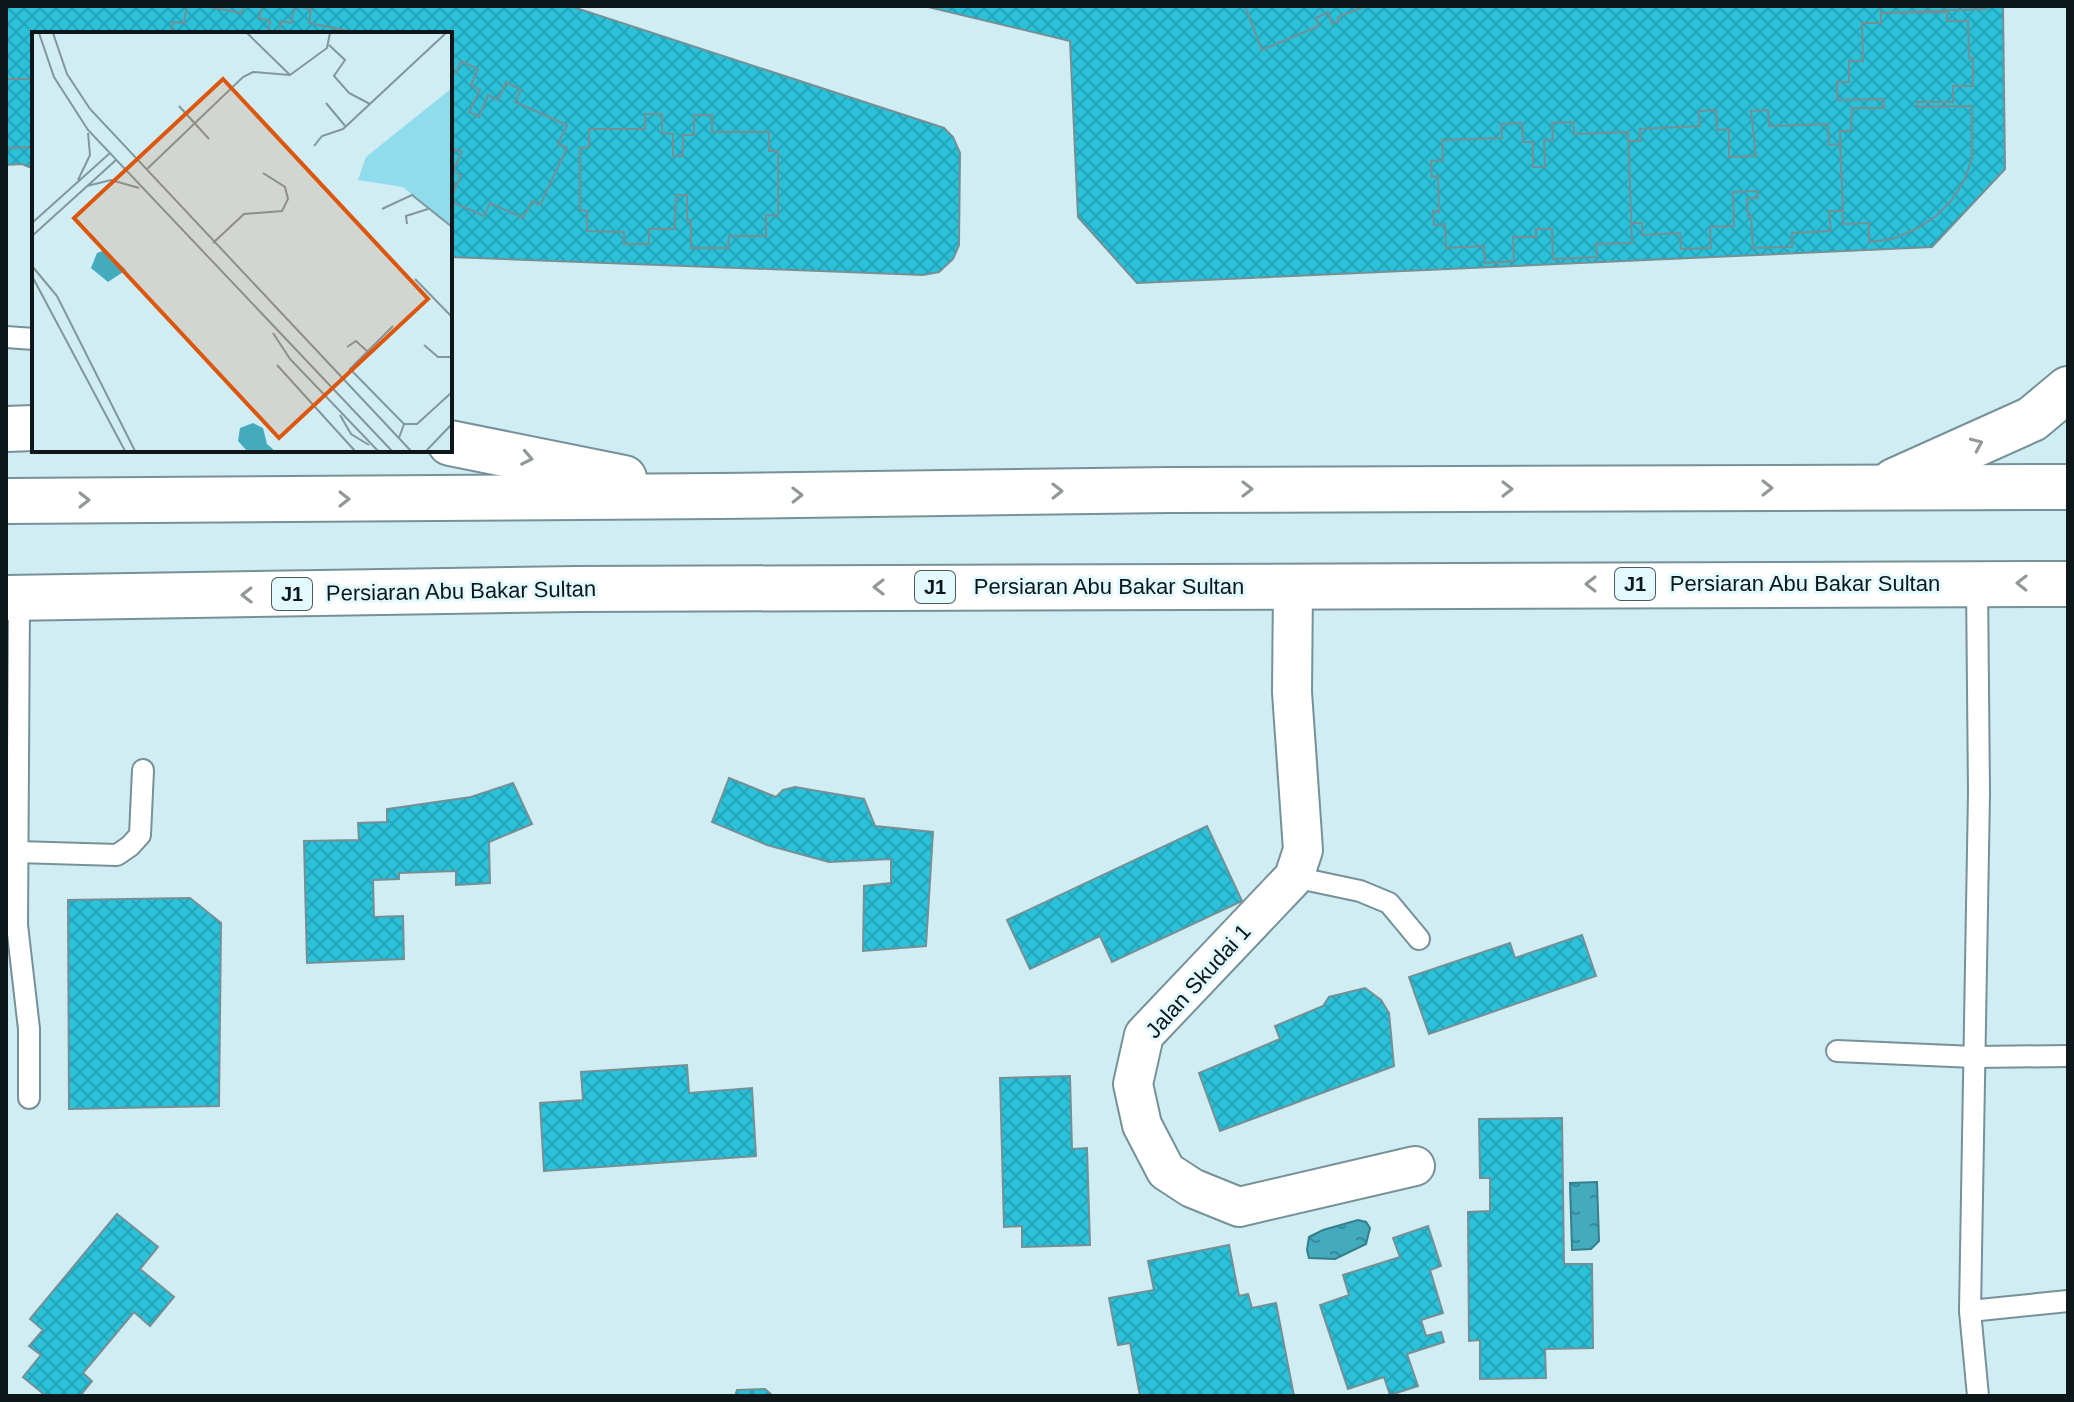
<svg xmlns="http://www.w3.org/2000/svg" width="2074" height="1402" viewBox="0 0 2074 1402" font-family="Helvetica,sans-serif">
  <defs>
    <pattern id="water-ripples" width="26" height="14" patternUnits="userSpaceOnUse" patternTransform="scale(2)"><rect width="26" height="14" fill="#44abbe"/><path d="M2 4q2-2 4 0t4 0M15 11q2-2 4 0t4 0" fill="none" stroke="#378a9a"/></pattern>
    <pattern id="building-cross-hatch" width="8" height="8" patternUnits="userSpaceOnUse" patternTransform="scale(2)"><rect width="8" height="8" fill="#2ac1d9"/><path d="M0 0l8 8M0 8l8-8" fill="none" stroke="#24a5ba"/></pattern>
  </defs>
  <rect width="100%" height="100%" fill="#d0edf3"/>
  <g fill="url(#water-ripples)" stroke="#347f8c" stroke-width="2">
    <path d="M1597,1182l2,59 -8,8 -19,1 -2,-67z"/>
    <path d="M1358,1220l8,2 4,6 -4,16 -31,15 -26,-1 -2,-8 2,-13 14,-7z"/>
  </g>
  <g fill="url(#building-cross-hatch)" stroke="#749095" stroke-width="2">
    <path d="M6,6h564l374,122 9,9 7,16 -1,92 -6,14 -14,13 -16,3 -473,-18v-223h-416v135l-12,-5 -16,1z"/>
    <path d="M187,6h16l39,7 1,-7h19l-3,12 11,3 -2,13 -97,-2 2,-10 11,1z"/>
    <path d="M295,6l16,3 -2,14 55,11h-85l2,-13 10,2z"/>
    <path d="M924,6h1079l2,163 -73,78 -795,36 -59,-66 -8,-176z"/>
    <path d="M1245,6h121l-28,11 1,4 -7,3 -4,-12 -12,6 3,8 -57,24z"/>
    <path d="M1880,6h106v3l-105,4z"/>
    <path d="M1947,12v9h21l1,37h4v28h-20v16h-36v5l55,-1v53l-8,22 -13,20 -16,16 -21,13 -22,9 -23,3v-19l-26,1 -3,-93h11l1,-23h32v-9l-47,1v-18h12v-21h14l-1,-38h19v-10z"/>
    <path d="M461,61l17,8 -7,16 9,5 -11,22 10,5 9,-22 10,5 8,-18 15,8 -6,12 52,23 -9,19 9,4 -27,57 -8,-4 -9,17 -33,-15 -6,13 -34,-15 11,-26 -8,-4 9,-19 -7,-3 -5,11v-90l6,3z"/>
    <path d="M6,79h28v68l-28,1z"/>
    <path d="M1716,110l1,20 12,-1v28l27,-1 -5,-45 17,-1 1,16 59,-2 1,21 11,-1 3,67h-14l2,20 -39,2v14l-39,1 -2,-32h-3l-1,-18h11l-1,-7 -24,1 1,34 -24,1 1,21 -30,1 -1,-16 -38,2v-12h-11l-3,-82h13l-1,-12 60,-3 -1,-15z"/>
    <path d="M645,114h17v19l11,1v22h10v-21h11v-20h18v17h57v19h9v65l-12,-1v21h-37l-1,12h-37v-28h-4v-25h-11l-1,34h-26v15h-25v-12l-37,-1v-20l-7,-1v-62l9,-1v-18h56z"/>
    <path d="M1573,122l1,12 54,-2 4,111 -36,1 1,13 -44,2 -1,-30h-16v8h-23l1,24 -29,2 -1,-17 -38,2 -1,-24 -11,1 -1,-14 6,1 -1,-36 -6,1 -1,-16 12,-1 -1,-20 60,-2 -1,-14 21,-1 1,19h10v25h12l-1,-27h9l-1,-17z"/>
    <path d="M729,778l47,19 7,-7 12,-3 69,12 11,27 58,6 -7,114 -63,5 1,-65 27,-3v-24l-62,3 -62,-17 -55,-23z"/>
    <path d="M513,783l19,41 -43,18 1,41 -34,2v-14l-57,2v6l-26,1 1,37 29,-1 1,43 -97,4 -3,-122 55,-1 -1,-17 29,-1v-13l84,-12z"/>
    <path d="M1207,826l35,75 -130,61 -12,-26 -70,33 -23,-49z"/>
    <path d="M190,898l31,25 -2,183 -150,3 -1,-209z"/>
    <path d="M1582,935l14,41 -167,58 -20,-57 101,-34 5,15z"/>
    <path d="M1365,988l16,12 8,13 5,53 -174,65 -21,-58 81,-34 -5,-13 48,-20 6,-9z"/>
    <path d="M687,1065l2,28 63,-5 4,68 -212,15 -4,-68 43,-3 -2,-28z"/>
    <path d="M1070,1076l2,73 15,-1 3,97 -68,2v-21l-18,1 -4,-149z"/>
    <path d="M1562,1118l2,146h28l1,84 -48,1 1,29 -66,1v-39l-11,1 -1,-129 22,-1v-33h-10l-1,-59z"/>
    <path d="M117,1214l41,33 -18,22 34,28 -24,29 -16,-14 -51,61 9,8 -12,15h-34l-23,-19 18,-22 -12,-9 14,-16 -13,-11z"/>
    <path d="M1428,1226l13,40 -11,4 13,43 -22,7 5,16 15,-4 3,10 -37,12 11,32 -28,9 -6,-18 -36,12 -28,-84 29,-10 -6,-20 57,-18 -7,-19z"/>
    <path d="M1229,1245l10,51 9,-2 4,14 24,-5 18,93h-154l-10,-53 -12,2 -9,-47 45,-8 -6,-29z"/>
    <path d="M765,1389l8,7h-38l2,-6z"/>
  </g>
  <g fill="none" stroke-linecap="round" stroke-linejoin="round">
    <g stroke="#769197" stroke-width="24">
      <g id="service">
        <path d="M6,337l28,2"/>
        <path d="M1977,583l2,210 -9,518 8,85"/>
        <path d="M19,598l-2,327 12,104v69"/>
        <path d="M18,852l99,3 13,-9 10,-11 3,-65"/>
        <path d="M1294,877l66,14 29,12 30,36"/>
        <path d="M1837,1051l137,6 94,-1"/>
        <path d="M1970,1311l98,-10"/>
      </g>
    </g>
    <g stroke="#769197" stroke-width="42">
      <path id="minor" d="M1293,585l-1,107 11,158 -9,27 -150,158 -11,49 9,41 24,46 26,17 47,19 176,-41"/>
    </g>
    <g stroke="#769197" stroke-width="48">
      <g id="trunk">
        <path d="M6,429l28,-1"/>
        <path d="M450,443l174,35"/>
        <path d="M1894,481l138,-62 36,-30"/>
        <path d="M6,501l713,-5 450,-6 899,-3"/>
        <path d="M6,598l571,-9 1491,-5"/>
      </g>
    </g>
    <use href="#service" stroke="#fff" stroke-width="20"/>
    <use href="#minor" stroke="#fff" stroke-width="38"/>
    <use href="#trunk" stroke="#fff" stroke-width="44"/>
  </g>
  <defs><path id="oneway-chevron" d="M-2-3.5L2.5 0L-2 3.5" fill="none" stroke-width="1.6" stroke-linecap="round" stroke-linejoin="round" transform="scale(2)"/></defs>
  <g stroke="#929798">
    <use href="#oneway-chevron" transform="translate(1977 444) rotate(-24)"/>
    <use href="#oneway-chevron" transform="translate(527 458) rotate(11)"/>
    <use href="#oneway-chevron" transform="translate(1767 488)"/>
    <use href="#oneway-chevron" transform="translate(1247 489)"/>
    <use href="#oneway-chevron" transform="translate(1507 489)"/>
    <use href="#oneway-chevron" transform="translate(1057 491) rotate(-1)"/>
    <use href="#oneway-chevron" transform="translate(797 495) rotate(-1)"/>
    <use href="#oneway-chevron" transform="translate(344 499)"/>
    <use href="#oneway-chevron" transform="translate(84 500)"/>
    <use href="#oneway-chevron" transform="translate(2022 583) rotate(-179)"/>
    <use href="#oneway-chevron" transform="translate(1591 584) rotate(180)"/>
    <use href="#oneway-chevron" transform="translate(879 587) rotate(180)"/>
    <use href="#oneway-chevron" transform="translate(247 595) rotate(179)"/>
  </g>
  <g text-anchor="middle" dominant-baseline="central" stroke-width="6" stroke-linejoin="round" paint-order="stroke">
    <g fill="#e2f9fe" stroke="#4d5b5e" stroke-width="2">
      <rect x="1615" y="568" width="40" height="32" rx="6"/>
      <rect x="915" y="571" width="40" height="32" rx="6"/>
      <rect x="272" y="578" width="40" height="32" rx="6"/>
    </g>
    <g font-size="20" font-weight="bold" fill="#0d1719">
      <text x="1635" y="584">J1</text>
      <text x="935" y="587">J1</text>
      <text x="292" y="594">J1</text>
    </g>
    <g font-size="22" fill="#0d1719" stroke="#e2f9fe">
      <text x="1805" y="583">Persiaran Abu Bakar Sultan</text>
      <text x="1109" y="586">Persiaran Abu Bakar Sultan</text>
      <text transform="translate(461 591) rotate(-1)">Persiaran Abu Bakar Sultan</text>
      <text transform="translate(1198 981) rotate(-48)">Jalan Skudai 1</text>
    </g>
  </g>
  <g transform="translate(32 32)">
    <rect width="420" height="420" fill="#d0edf3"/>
    <path d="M420,56v134l-3,3 -46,-38 -45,-7 8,-23z" fill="#8fddec"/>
    <path d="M73,218l21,20 -18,12 -17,-14 6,-15zM221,391l10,5 4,16 8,7h-28l-9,-10 2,-13z" fill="#44abbe"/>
    <path fill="none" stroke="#82979c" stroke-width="2" d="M7,1l15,44 34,53 304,321M21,1l14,41 23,35 321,342M215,1l43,42M297,13l16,15 -11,16 15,17 21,11M294,71l20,24M147,74l30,33M282,114l8,-10 21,-7 103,-96M114,138l97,-93 10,-5 37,3 37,-27 3,-15M46,148l12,-25 -2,-22M55,154l24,-6 28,8M350,177l30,-14 40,32M0,191l78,-70M375,192l-1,-8 22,-7M0,204l84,-76M181,211l31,-29 38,-3 6,-12 -3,-12 -22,-14M0,234l25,30 78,155M0,244l93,175M383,247l37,38M241,301l17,26 88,92M392,313l14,12h14M315,315l9,-6 12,11M245,333l78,86M318,337l54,55 -5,14M317,338l44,-44M308,383l11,19 18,11M372,392h13l34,-31M394,419l26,-27"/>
    <path fill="#dd560d" fill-opacity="0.15" stroke="#dd560d" stroke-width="4" d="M191,47l205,220 -149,139 -205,-220z"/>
    <rect width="420" height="420" fill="none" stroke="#0d1719" stroke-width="4"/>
  </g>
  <rect width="2074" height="1402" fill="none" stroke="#0d1719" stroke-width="16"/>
</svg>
